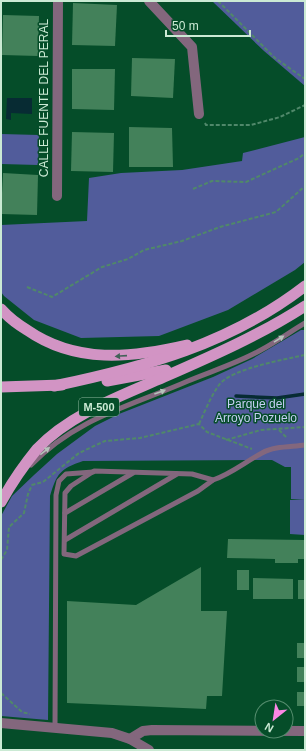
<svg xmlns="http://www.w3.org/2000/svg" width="306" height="751" viewBox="0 0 306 751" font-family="Helvetica,sans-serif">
  <rect width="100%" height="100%" fill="#054d29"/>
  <g fill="#515c9b">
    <path d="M212,1h93v85l-41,-35z"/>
    <path d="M1,134l38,1 -1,30 -37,-1z"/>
    <path d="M305,137v125l-10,8 -67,40 -69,26 -78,2 -47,-18 -30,-24 -3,-4v-67l86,-4 2,-43 32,-5 61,-3 60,-9 1,-8z"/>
    <path d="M301,330h4v170l-14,-1v-32h-6l-13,-7 -189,1c-23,8 -26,12 -33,35l-2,224 -47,-4v-200l11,-20 22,-21 23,-21 38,-28 24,-12 94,-37 39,-18z"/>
    <path d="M290,500h15v35l-15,-1z"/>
  </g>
  <path fill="#072b33" d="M7,98h25v16l-21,-1v7l-5,-1z"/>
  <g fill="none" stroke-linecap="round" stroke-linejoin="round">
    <path stroke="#072b33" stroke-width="3.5" d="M236,396l41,2 28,-4"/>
  </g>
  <g fill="#43815a">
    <path d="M73,3l44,2 -2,41 -43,-1z"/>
    <path d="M3,15l36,1 -1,40 -36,-1z"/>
    <path d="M132,58l43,1 -2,39 -42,-2z"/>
    <path d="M72,69h43l-1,41 -42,-1z"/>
    <path d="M129,127l43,1 1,39h-44z"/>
    <path d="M72,132l42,1 -1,39 -42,-1z"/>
    <path d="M3,173l35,2 -1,40 -36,-1z"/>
    <path d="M228,539l77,1v19h-7v4h-23v-4l-48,-1z"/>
    <path d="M201,567v44h26l-5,85h-15l-1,13 -139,-6v-102l69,4z"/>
    <rect x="237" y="570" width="12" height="20"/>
    <path d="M253,578l40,1v20h-40z"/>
    <rect x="298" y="580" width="7" height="19"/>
    <rect x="297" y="643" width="8" height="15"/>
    <rect x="297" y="667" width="8" height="15"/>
    <rect x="297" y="692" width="8" height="14"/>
  </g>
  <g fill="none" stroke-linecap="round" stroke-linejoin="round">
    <g stroke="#50886a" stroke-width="2" stroke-dasharray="4 2" stroke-linecap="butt">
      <path d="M218,1l57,57 30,21"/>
      <path d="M205,123l1,2h45l29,-8 25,-12"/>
      <path d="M193,189l19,-8 34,1 53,-24 6,-5"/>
      <path d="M27,287l25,10 50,-30 26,-8 16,-9 38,-9 38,-14 56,-15 29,-26"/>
      <path d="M199,424c6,-13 12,-28 20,-39 11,-16 67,-26 86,-30"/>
      <path d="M279,430l8,8"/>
      <path d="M226,440l35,-10 44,-3"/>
      <path d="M1,560l6,-10 2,-23 15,-14 4,-19 4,-9 11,-3 36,-29 26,-12 35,-3 59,-14 8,8 45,17"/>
      <path d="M1,693l21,19 8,2"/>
    </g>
    <g stroke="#83677d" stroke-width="5">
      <path d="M31,465c45,-47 100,-59 157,-84 24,-10 50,-18 73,-31 15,-8 29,-18 44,-27"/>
      <path d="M94,471l98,3 21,6 -15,11 -122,65 -12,-2 1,-61 6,-7z"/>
      <path d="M213,480c18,-6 32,-18 49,-27 12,-7 29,-6 43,-8"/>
      <path d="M65,513l68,-40"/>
      <path d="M65,540l112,-66"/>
      <path d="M55,728l1,-233 3,-14 7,-7 27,-2"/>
    </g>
    <g stroke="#83677d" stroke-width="10">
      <path d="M149,1l43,46 7,67"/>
      <path d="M57,196l1,-195"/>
      <path d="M130,739l13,-8 9,-1 153,1"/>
    </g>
    <path stroke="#83677d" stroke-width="10" d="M1,723l111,10 18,6 19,11"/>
    <g stroke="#d294c4" stroke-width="11">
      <path d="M1,309c8,9 16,15 26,21 49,34 104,28 160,15"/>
      <path d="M107,381l59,-11"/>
      <path d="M54,386c91,-19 176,-42 251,-100"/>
      <path d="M1,387l61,-2"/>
      <path d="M1,502c10,-18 23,-37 36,-53 33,-35 84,-53 127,-72 48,-21 96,-42 141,-71"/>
    </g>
  </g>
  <defs><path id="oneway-solid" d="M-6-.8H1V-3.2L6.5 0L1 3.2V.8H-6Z"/></defs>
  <g fill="#b5c3ba">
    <use href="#oneway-solid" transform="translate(279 339) rotate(-32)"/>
    <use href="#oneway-solid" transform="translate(160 392) rotate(-20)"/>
    <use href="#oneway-solid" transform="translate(45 451) rotate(-38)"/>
  </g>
  <use fill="#426258" href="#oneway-solid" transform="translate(121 356) rotate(176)"/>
  <g text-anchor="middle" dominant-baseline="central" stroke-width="3" stroke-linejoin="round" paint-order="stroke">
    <rect fill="#054d29" stroke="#90bba1" stroke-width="1" x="79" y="398" width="40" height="18" rx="3"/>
    <g font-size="11" font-weight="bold" fill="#cbead4">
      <text x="99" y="407">M-500</text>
    </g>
    <g font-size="12" fill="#cbead4" stroke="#054d29">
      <text transform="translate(44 98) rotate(-90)">CALLE FUENTE DEL PERAL</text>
    </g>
    <g font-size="12" fill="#c6cff5" stroke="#054d29">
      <text x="256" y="404">Parque del<tspan x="256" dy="14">Arroyo Pozuelo</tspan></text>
    </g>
  </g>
  <rect width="306" height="751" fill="none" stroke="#cbead4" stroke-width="4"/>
  <g transform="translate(274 719) rotate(210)"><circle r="19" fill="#054d29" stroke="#548c6d"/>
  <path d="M0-3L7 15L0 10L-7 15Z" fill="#fb87e5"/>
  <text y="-6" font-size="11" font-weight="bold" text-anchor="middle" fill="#cbead4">N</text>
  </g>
  <path d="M166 30v6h84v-6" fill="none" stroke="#cbead4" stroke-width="2"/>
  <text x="172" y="30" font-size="12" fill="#cbead4" stroke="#054d29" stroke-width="3" paint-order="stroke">50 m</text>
</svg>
